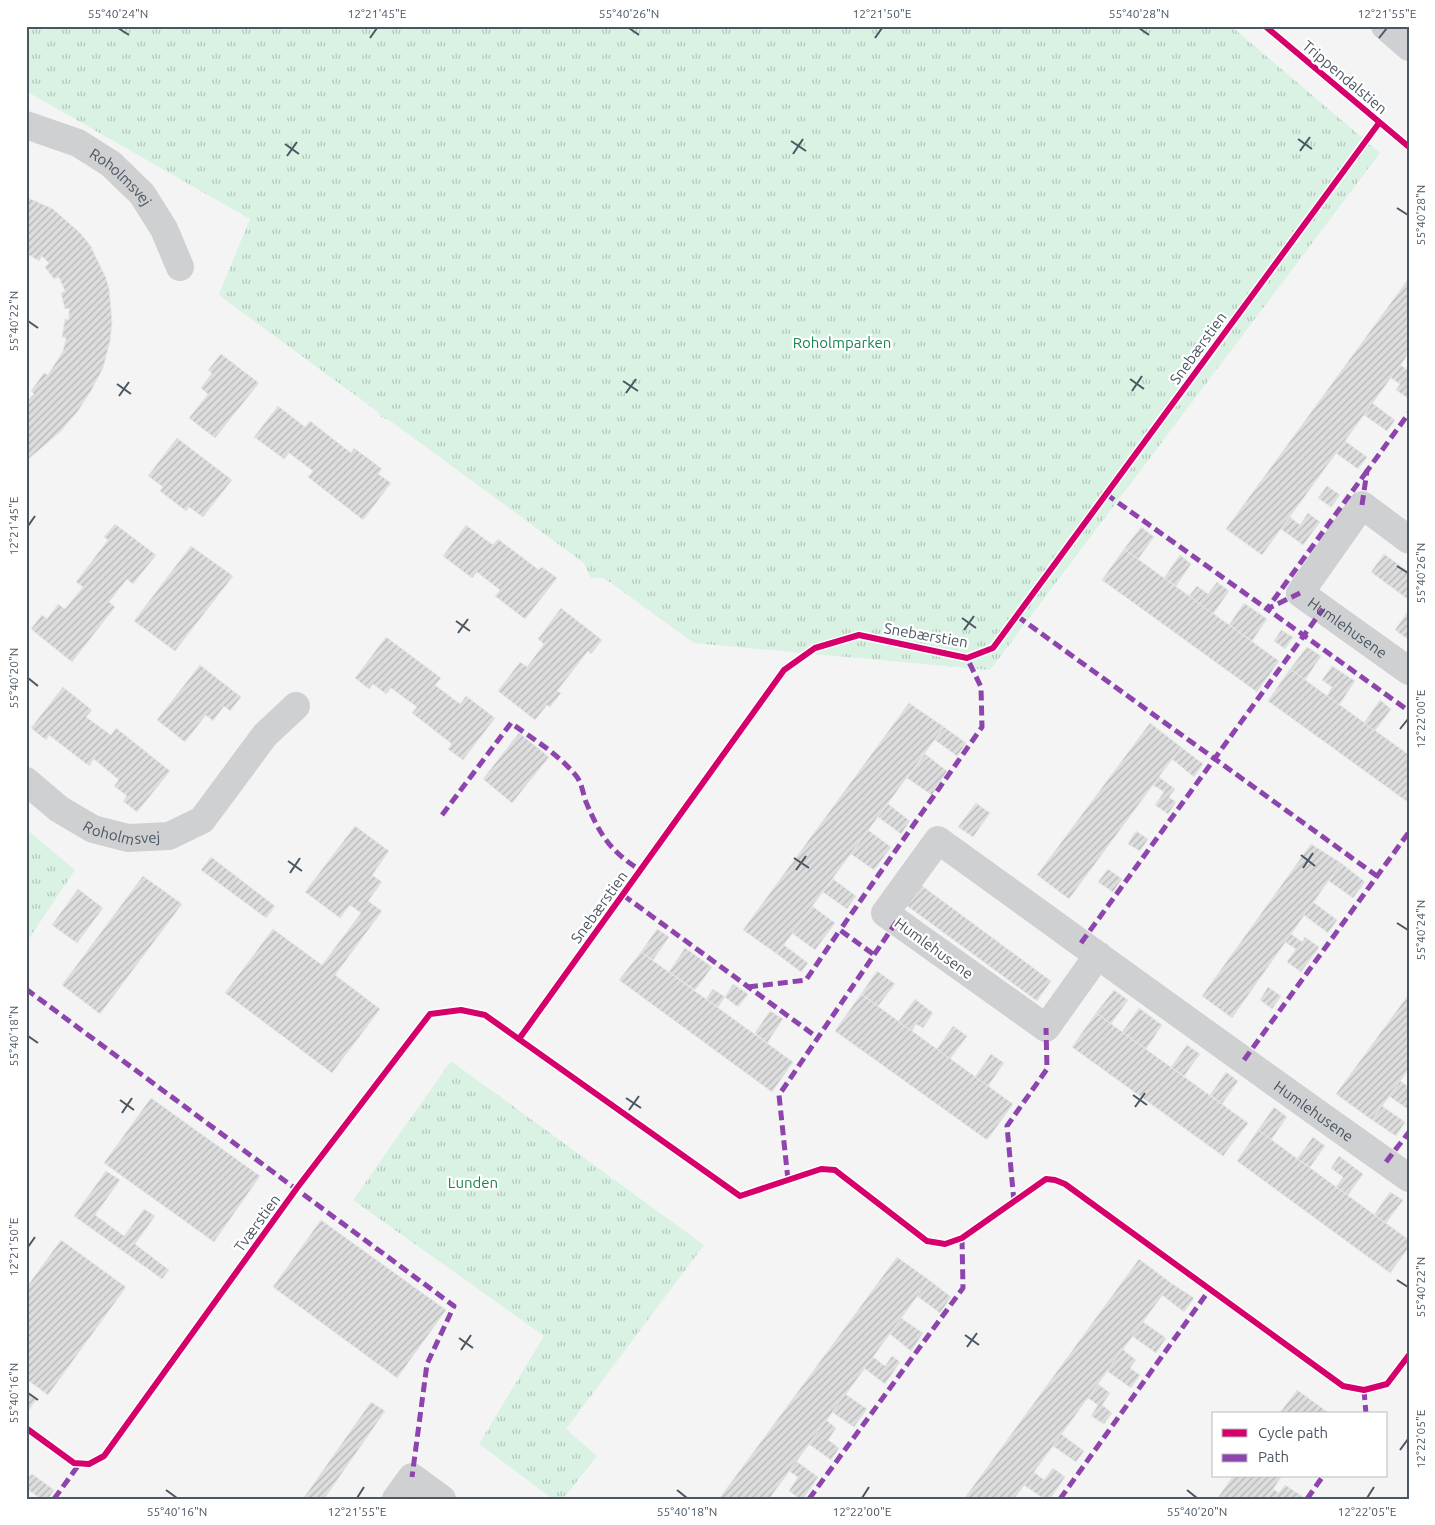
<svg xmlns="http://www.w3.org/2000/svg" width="1435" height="1525" viewBox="0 0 1435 1525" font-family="Ubuntu,sans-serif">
  <defs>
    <pattern id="grass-tufts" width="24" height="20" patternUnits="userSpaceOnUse" patternTransform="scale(1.25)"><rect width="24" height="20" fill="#d9f2e3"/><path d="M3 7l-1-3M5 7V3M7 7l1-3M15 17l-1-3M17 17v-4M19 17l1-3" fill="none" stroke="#b2c7bb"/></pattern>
    <pattern id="building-hatch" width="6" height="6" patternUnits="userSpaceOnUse" patternTransform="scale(1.25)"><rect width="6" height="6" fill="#ddddde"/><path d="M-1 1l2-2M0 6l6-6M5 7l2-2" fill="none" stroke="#b5b6b7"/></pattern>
  </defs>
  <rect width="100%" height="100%" fill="#f4f4f4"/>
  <g fill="url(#grass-tufts)">
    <path d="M26,26h1205l149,127 -390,517 -296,-27 -90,-65h-13l-7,-15 -195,-143 -8,-3 -4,-6 -153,-112 -5,-5 31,-75 -224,-128z"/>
    <path d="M26,829l49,41 -49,73z"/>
    <path d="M451,1061l253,184 -138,184 31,27 -34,43h-10l-74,-55 65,-108 -191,-136z"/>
  </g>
  <g fill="url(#building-hatch)" stroke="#e5e6e7">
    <path d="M26,197l27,12 27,24 10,12 16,33 3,11 3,32 -2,20 -7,27 -11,21 -14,22 -18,21 -34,29v-59l8,-8 -3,-3 13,-18 4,2 15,-24 3,-13 -4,-1 3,-18 4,1v-12l-4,1 -4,-16 4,-2 -6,-14 -5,2 -9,-12 4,-4 -7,-7 -3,5 -13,-8z"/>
    <path d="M1409,278v75l-147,202 -36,-26z"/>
    <path d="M221,354l38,29 -44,55 -26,-20 19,-24 -7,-6 11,-15 -4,-3z"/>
    <path d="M1400,365l9,6v28l-13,-9 4,-6 -9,-6z"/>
    <path d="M1372,403l23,17 -8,11 -23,-16z"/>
    <path d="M278,406l27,21 5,-6 41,32 3,-5 28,21 -4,5 13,9 -28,37 -55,-43 5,-6 -24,-18 -5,6 -30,-22z"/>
    <path d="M177,438l55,42 -29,37 -14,-10 -3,4 -26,-20 3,-4 -15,-11z"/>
    <path d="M1345,441l22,16 -9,12 -22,-16z"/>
    <path d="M1327,486l13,9 -9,12 -13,-9z"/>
    <path d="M1308,513l12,9 -17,23 -22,-16 9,-12 10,8z"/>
    <path d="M115,524l41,31 -23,29 -6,-5 -18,23 6,5 -43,55 -41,-33 11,-14 5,4 11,-15 7,5 18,-22 -7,-5 32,-42 -4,-3z"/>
    <path d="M466,525l27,20 5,-6 41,31 3,-3 15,11 -32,41 -30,-23 5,-6 -23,-18 -5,6 -29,-22z"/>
    <path d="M1141,527l13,10 -16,22 -14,-10z"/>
    <path d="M191,546l42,30 -58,75 -41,-30z"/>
    <path d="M1124,549l155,112 -22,31 -155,-112z"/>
    <path d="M1384,554l25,18v28l-38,-28z"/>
    <path d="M1180,555l11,9 -15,22 -12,-8z"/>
    <path d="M1217,582l12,9 -16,23 -24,-18 8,-10 11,8z"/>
    <path d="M1244,603l23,16 -15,22 -23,-16z"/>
    <path d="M561,608l41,32 -11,14 -3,-3 -31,40 4,2 -11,14 -3,-2 -12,15 -37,-29 22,-29 7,5 17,-23 -6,-5z"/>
    <path d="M1408,611l1,1v28l-14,-10z"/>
    <path d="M1281,630l12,7 -8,12 -11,-8z"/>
    <path d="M386,637l55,41 -6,7 25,19 6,-8 29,22 -32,42 -15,-11 4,-5 -40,-31 5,-6 -26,-19 -5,6 -13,-10 -4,5 -14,-11z"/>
    <path d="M1307,647l14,9 -16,24 -15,-11z"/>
    <path d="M200,665l41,32 -11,14 -6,-5 -11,15 -7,-6 -21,27 -28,-22z"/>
    <path d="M1332,666l23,15 -16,24 -12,-9 5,-9 -10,-7z"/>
    <path d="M1290,669l119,86v48l-141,-102z"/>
    <path d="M63,687l29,23 -6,7 25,18 5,-7 54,43 -33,41 -14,-11 4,-5 -13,-10 5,-6 -25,-21 -5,7 -40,-31 -3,5 -15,-12z"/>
    <path d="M1380,700l11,9 -16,22 -11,-8z"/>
    <path d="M909,703l35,24 -167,227 -34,-24z"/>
    <path d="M1150,723l31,24 -112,152 -32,-24z"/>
    <path d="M944,727l22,16 -9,13 -22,-16z"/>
    <path d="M519,733l30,24 -37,46 -29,-24z"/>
    <path d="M1181,747l22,17 -9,13 -22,-18z"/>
    <path d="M925,754l22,17 -15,24 -25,-17z"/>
    <path d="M1159,777l16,12 -6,8 7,5 -8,12 -13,-9 9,-13 -11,-7z"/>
    <path d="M976,803l14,10 -17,24 -15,-10z"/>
    <path d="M888,804l22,17 -9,13 -23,-17z"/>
    <path d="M355,826l34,25 -17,24 10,7 -14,19 14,10 -47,64 45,34 -48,64 -107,-80 48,-64 49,36 39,-52 -11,-8 -10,13 -35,-26z"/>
    <path d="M868,830l23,17 -17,23 -23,-16z"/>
    <path d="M1136,831l12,8 -8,12 -12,-7z"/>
    <path d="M1311,844l30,19 -109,155 -30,-22z"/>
    <path d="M211,857l64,49 -9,12 -65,-48z"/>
    <path d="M1341,863l24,19 -12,16 -24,-17z"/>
    <path d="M1108,869l14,10 -9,13 -15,-10z"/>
    <path d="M143,876l39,28 -82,110 -38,-29z"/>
    <path d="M833,879l23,17 -9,13 -24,-17z"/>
    <path d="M921,885l130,96 -14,20 -131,-96z"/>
    <path d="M78,889l25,19 -26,35 -25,-18z"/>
    <path d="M1313,902l24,18 -9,13 -24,-18z"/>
    <path d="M812,906l23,17 -20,27 -23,-17z"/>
    <path d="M657,929l12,8 -16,23 -12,-8z"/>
    <path d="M1291,934l11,8 3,-5 14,10 -18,25 -14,-10 9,-13 -11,-7z"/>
    <path d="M784,945l24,18 -7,9 -24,-18z"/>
    <path d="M685,948l27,19 -17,23 -26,-18z"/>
    <path d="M641,952l152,110 -21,30 -153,-112z"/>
    <path d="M877,971l18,13 -17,22 -17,-12z"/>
    <path d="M733,984l15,10 -10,13 -13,-10z"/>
    <path d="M1268,987l13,9 -9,13 -12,-9z"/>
    <path d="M713,989l12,8 -7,10 -12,-8z"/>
    <path d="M1114,990l14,10 -17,24 -15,-11z"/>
    <path d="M861,994l152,110 -26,36 -152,-109z"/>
    <path d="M1409,994v75l-37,51 -36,-26z"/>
    <path d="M915,999l18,14 -10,15 -7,-4 -4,7 -14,-9z"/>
    <path d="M1139,1008l23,17 -16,24 -24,-17z"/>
    <path d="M770,1011l13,8 -16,24 -12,-10z"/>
    <path d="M1096,1013l152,110 -25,33 -151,-109z"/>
    <path d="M953,1026l14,10 -17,23 -13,-10z"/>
    <path d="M1187,1045l13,9 -16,22 -13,-9z"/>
    <path d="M991,1054l13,9 -16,23 -13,-9z"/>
    <path d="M1226,1072l12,9 -16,23 -12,-9z"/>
    <path d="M1400,1081l9,6v23l-20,-14z"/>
    <path d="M151,1098l109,78 -46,66 -110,-79z"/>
    <path d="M1382,1106l23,16 -9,14 -24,-16z"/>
    <path d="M1274,1107l13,10 -16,23 -13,-10z"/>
    <path d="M1258,1130l151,110v7l-19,26 -153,-112z"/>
    <path d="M1313,1137l12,9 -15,21 -13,-8z"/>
    <path d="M1339,1156l24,18 -15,21 -12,-8 7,-10 -12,-9z"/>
    <path d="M106,1171l14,9 -25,35 29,21 20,-27 11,7 -20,28 34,26 -7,9 -88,-63z"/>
    <path d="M1390,1192l13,8 -17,23 -12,-8z"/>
    <path d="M321,1220l125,90 -49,68 -124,-91z"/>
    <path d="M61,1240l65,47 -78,108 -19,-14 -3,4v-97z"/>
    <path d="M897,1257l32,23 -56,77 -104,142h-50z"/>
    <path d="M1139,1259l32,24 -118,163 -39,53h-50z"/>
    <path d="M929,1280l22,17 -11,16 -23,-17z"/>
    <path d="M1171,1283l23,15 -10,14 -22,-17z"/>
    <path d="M901,1318l22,15 -12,18 -21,-17z"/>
    <path d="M1143,1322l23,16 -10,15 -24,-17z"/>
    <path d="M1122,1349l14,11 -6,8 10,7 -9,13 -24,-17z"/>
    <path d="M892,1356l8,6 -15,22 -21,-16 9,-11 12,9z"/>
    <path d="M1098,1384l12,9 -8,12 10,8 -8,11 -13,-8 7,-11 -10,-7z"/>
    <path d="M1297,1390l32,23 -1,1h-49z"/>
    <path d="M26,1393l10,7 -10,14z"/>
    <path d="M845,1394l22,15 -13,18 -22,-15z"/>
    <path d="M371,1402l14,9 -61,88h-21z"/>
    <path d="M826,1420l10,8 -8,12 11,8 -8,12 -22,-16z"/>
    <path d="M1061,1434l23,17 -8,11 -23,-16z"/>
    <path d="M796,1461l22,16 -15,22h-3l-11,-8 9,-14 -9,-6z"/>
    <path d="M1053,1468l12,9 -15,22h-6l-20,-14 10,-13 10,8z"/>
    <path d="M32,1474l22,16 -6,9h-7l-15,-11v-7z"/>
    <path d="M1233,1476h49l-16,23h-49z"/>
    <path d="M1285,1485l17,11 -2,3h-34l7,-10 6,4z"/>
  </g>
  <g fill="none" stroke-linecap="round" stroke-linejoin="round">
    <g stroke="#ced0d2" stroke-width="28">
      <path id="s1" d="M26,125l52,18 33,21 31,30 22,35 16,38"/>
      <path id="s2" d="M1409,540l-47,-35 -62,88 109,78"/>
      <path id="s3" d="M26,781l33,28 34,20 35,9 41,-2 33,-16 63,-85 31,-29"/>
      <path id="s4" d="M1098,955l-52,73 -161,-115 53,-73c157,113 313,227 471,338"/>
      <path d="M396,1499l16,-22 30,22"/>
    </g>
    <path stroke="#ced0d4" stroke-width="28" d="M1385,26l24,21"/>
    <g stroke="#8e44ad" stroke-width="5" stroke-dasharray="10 5" stroke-linecap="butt">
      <path d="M1367,471l-100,138 142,102"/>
      <path d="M1106,494l161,115 33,-16"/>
      <path d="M1362,505l5,-34 42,-58"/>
      <path d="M1017,616l360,260"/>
      <path d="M442,815l69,-92c22,16 49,32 66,54 5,7 6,17 9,25 14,33 24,49 54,68"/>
      <path d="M623,895l195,143"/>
      <path d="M1081,943l242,-334"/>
      <path d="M873,954l-33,-24 142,-203 -1,-40 -14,-29"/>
      <path d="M748,987l58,-7 34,-50"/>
      <path d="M26,989l428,317 -27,58 -15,113"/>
      <path d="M1244,1060l165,-228"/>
      <path d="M1386,1162l23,-30"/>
      <path d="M788,1180l-9,-85 118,-174"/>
      <path d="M1014,1202l-7,-76 40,-57 -1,-41"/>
      <path d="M1364,1390l2,24"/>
      <path d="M54,1499l26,-36"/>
      <path d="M809,1499l154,-211 -1,-50"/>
      <path d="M1060,1499l150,-210"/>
      <path d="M1307,1499l16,-23"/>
    </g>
    <g stroke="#fff" stroke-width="9">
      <g id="cycleway">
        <path d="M1265,26l144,121"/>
        <path d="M519,1039l265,-369 31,-22 44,-13 108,23 26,-10 386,-525"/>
        <path d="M26,1428l48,35 15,1 15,-8 193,-268 133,-174 31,-4 24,5 255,181 81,-27 14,1 92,71 18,3 17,-6 84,-59 9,1 10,4 278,202 21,4 23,-6 22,-29"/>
      </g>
    </g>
    <use href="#cycleway" stroke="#d6006c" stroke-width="6"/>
  </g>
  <path fill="none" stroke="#4a5661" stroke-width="2" d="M118,28l11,7M629,28l10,7M1139,28l10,7M370,38l7,-10M875,38l7,-10M1379,38l8,-10M1298,139l14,10M791,141l15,10M285,144l14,10M1300,151l10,-14M793,154l10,-15M287,156l10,-14M1397,208l11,7M28,321l10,7M1130,379l14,10M623,381l15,10M117,384l14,10M1132,391l10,-15M626,393l10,-14M119,396l10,-14M28,526l7,-10M1397,566l11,7M962,618l14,10M456,621l14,10M964,630l10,-14M458,633l10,-14M28,678l10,8M1400,729l8,-10M1301,855l14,11M794,858l15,10M288,861l14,10M1303,868l10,-15M796,870l10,-14M290,873l10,-15M1397,923l11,7M28,1036l10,7M1133,1095l14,10M626,1098l15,10M120,1100l14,10M1135,1107l10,-14M629,1110l10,-14M122,1113l10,-15M28,1247l7,-10M1397,1280l11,7M965,1335l14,10M459,1338l14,10M967,1347l10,-14M461,1350l10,-15M28,1393l10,7M1400,1450l8,-11M166,1490l11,8M677,1490l10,8M1187,1490l10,8M357,1498l7,-11M862,1498l7,-11M1367,1498l7,-11"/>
  <g text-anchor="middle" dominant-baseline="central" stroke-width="4.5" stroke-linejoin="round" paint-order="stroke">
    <g font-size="15" fill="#4a5661" stroke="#fff">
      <text transform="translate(1345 77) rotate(40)">Trippendalstien</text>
      <text stroke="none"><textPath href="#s1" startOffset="110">Roholmsvej</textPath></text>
      <text transform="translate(1198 348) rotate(-54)">Snebærstien</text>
      <text stroke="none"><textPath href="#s2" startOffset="225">Humlehusene</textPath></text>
      <text transform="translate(926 635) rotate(10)">Snebærstien</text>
      <text stroke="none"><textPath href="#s3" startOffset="112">Roholmsvej</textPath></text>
      <text transform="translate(599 907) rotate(-54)">Snebærstien</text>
      <text transform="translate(934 948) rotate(36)">Humlehusene</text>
      <text stroke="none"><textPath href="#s4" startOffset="841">Humlehusene</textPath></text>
      <text transform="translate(257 1223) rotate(-54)">Tværstien</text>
    </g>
    <g font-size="15" fill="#17864f" stroke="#fff">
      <text x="842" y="342">Roholmparken</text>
      <text x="473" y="1182">Lunden</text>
    </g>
  </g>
  <rect width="1435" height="1525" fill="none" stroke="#ffffff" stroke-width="55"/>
  <rect x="1212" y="1412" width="175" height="65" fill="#ffffff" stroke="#b7bbc0"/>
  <rect x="1222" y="1429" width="25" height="8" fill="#d6006c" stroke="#b7bbc0"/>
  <text x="1258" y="1438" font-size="15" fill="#4a5661">Cycle path</text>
  <rect x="1222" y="1454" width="25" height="8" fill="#8e44ad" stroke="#b7bbc0"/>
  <text x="1258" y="1462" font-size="15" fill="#4a5661">Path</text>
  <rect x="28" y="28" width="1380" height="1470" fill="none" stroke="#4a5661" stroke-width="2"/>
  <g font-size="12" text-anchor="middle" fill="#4a5661">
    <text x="118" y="18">55°40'24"N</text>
    <text x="377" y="18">12°21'45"E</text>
    <text x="629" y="18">55°40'26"N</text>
    <text x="882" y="18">12°21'50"E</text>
    <text x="1139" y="18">55°40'28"N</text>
    <text x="1387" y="18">12°21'55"E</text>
    <text transform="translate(1421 215) rotate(-90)" y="4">55°40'28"N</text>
    <text transform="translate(14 321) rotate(-90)" y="4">55°40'22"N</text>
    <text transform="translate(14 526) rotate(-90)" y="4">12°21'45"E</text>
    <text transform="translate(1421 573) rotate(-90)" y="4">55°40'26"N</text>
    <text transform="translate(14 678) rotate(-90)" y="4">55°40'20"N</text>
    <text transform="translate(1421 719) rotate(-90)" y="4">12°22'00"E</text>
    <text transform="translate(1421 930) rotate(-90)" y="4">55°40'24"N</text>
    <text transform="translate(14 1036) rotate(-90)" y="4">55°40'18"N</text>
    <text transform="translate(14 1247) rotate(-90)" y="4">12°21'50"E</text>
    <text transform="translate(1421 1287) rotate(-90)" y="4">55°40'22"N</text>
    <text transform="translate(14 1393) rotate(-90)" y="4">55°40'16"N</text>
    <text transform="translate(1421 1439) rotate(-90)" y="4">12°22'05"E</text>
    <text x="177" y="1516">55°40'16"N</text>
    <text x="357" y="1516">12°21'55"E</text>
    <text x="687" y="1516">55°40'18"N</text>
    <text x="862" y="1516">12°22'00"E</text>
    <text x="1197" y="1516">55°40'20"N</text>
    <text x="1367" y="1516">12°22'05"E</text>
  </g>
</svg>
